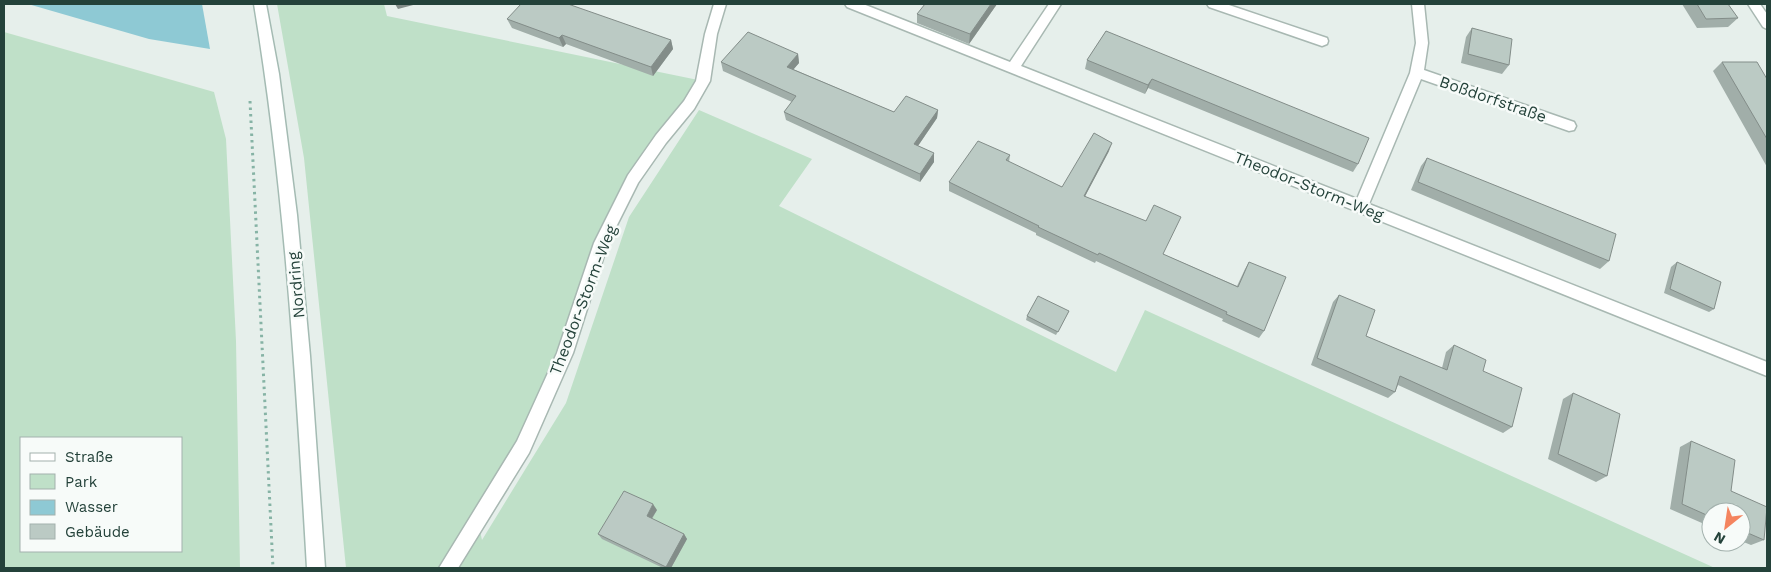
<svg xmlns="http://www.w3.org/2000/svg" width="1771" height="572" viewBox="0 0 1771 572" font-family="'Work Sans',sans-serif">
  <rect width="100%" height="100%" fill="#e6efeb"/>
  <g fill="#bfe0c8" fill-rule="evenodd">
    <path d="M277,4h107l3,12 316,65 -42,58 -60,104 -36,110 -87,169 4,18 84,-137 63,-186 70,-107 113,49 -33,47 337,166 29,-62 570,258h-1369l-42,-410z"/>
    <path d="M4,32l210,60 12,47 10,202 4,227h-236zM21,438h160v113h-160z"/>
  </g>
  <path fill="#8ec9d4" d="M28,4h174l8,45 -61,-10z"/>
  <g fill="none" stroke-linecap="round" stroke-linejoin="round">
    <g stroke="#a8b8b2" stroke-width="3">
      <g id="street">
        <path d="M714,4h12l-9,30 -7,47 -16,28 -28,34 -28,40 -30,60 -35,110 -44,100 -71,115h-19l78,-127 40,-88 37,-110 34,-68 28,-40 28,-34 12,-20 9,-47z"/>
        <path d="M845,4h18l147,58 39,-58h12l-40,62 336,133 53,-126 6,-30 -4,-39h12l4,39 -4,27 150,52 2,4 -2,4 -5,1 -148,-52 -52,125 398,158v14l-920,-369z"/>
        <path d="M1207,4h19l101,34 1,3 -1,3 -5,2 -113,-39z"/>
        <path d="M1748,4h12l7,10v15l-4,-2z"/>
      </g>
    </g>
    <g stroke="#a4bbb3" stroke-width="3">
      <path id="secondary" d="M254,4h12l13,70 18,141 13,141 15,212h-18c-11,-189 -22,-377 -53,-564z"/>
    </g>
    <path stroke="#86b3a5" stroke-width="3" stroke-dasharray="2.5 4" stroke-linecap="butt" d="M250,101l23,467"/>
    <use href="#street" fill="#fff" fill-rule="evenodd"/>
    <use href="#secondary" fill="#fff" fill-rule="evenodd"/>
  </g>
  <g fill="#a1aea9">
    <path d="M997,4l-28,40 -52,-21v-9z"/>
    <path d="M1682,4h46l10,14 -10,9 -31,1z"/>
    <path d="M507,19l164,21 2,9 -20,27 -87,-32 -3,3 -51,-19z"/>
    <path d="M1472,28l37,37 -7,9 -41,-11 5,-26z"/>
    <path d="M1106,31l252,133 -5,8 -205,-84 -3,6 -60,-25 2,-9z"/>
    <path d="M798,54l1,9 -6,6 101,43 44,-2 -1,8 -19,28 16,16 -14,20 -134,-62 -2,-8 8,-10 -69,-31 -2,-9z"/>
    <path d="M1722,62l45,17v88l-54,-96z"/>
    <path d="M1109,151l-24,45 78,58 74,32 8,-17 4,-7 15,69 -5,7 -37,-17 1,-2 -127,-58 -1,2 -59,-28v-2l-87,-42v-9l61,-27 -1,7 53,25z"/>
    <path d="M1427,158l182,103 -9,8 -189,-79 10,-24z"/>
    <path d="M1677,262l37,47 -5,3 -45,-19 7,-26z"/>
    <path d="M1339,295l27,41 76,32 4,-16 8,-7 29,26 29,56 -9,6 -105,-48 -3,7 -7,6 -77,-33 22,-63z"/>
    <path d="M1069,311l-13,24 -30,-15 1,-4z"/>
    <path d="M1573,393l34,83 -11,6 -48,-23 15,-60z"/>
    <path d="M1691,441l40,50 33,49 -13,5 -10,-4v-29h-30v15l-41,-18 10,-62z"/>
    <path d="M657,510l-5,9 32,15 3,5 -16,29h-8l-61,-29 -4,-5z"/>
  </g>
  <g fill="#838d89">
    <path d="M395,4h22l-19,5z"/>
    <path d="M991,4h6l-28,40 1,-10z"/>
    <path d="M562,35l4,9 -3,3 -4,-9z"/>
    <path d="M671,40l2,9 -20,27 -2,-9z"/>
    <path d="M798,54l1,9 -11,13 -1,-9z"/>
    <path d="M1152,79l-4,9 -3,6 3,-9z"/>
    <path d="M938,110l-1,8 -24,35 1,-9z"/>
    <path d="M1112,143l-3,8 -28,53 3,-8z"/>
    <path d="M934,153v9l-14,20v-8z"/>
    <path d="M653,504l4,6 -7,11 -3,-5z"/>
    <path d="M684,534l3,5 -16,29h-4l-1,-1z"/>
  </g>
  <g fill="#bbcac4" stroke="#838d89">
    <path d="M521,4h47l103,36 -20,27 -89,-32 -3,3 -52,-19z"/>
    <path d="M925,4h66l-21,30 -53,-20z"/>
    <path d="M1697,4h31l10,14 -32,1z"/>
    <path d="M1472,28l40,11 -3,26 -41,-11z"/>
    <path d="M1106,31l263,107 -11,26 -206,-85 -4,6 -61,-25z"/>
    <path d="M748,32l50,22 -11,13 107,45 12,-16 32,14 -24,34 20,9 -14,21 -136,-62 12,-16 -75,-34z"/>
    <path d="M1722,62h35l10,17v60z"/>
    <path d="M1094,133l18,10 -28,53 62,25 8,-16 27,12 -18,37 75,33 11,-25 37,15 -22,54 -38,-17 1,-2 -128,-59 -1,2 -60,-28 1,-1 -90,-44 29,-41 32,14 -4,5 56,27z"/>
    <path d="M1427,158l189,76 -7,27 -191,-79z"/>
    <path d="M1677,262l44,20 -7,27 -44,-20z"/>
    <path d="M1339,295l36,15 -9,26 81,34 7,-25 32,15 -3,11 39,17 -10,39 -112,-51 -5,16 -78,-34z"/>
    <path d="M1038,296l31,15 -11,21 -31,-16z"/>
    <path d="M1573,393l47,21 -13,62 -49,-22z"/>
    <path d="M1691,441l44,19 -4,31 36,16 -3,33 -23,-10v-18h-30v5l-29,-13z"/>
    <path d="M624,491l29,13 -6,12 37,18 -18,33 -68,-33z"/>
  </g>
  <g text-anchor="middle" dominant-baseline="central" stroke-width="5" stroke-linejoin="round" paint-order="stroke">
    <g font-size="16" fill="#24423a" stroke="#f7fbf9">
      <text transform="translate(1493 99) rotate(19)">Boßdorfstraße</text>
      <text transform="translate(1309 186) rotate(22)">Theodor-Storm-Weg</text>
      <text transform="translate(296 285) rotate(-95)">Nordring</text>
      <text transform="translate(583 300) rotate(-69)">Theodor-Storm-Weg</text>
    </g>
  </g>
  <rect width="1771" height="572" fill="none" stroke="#24423a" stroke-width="10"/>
  <rect x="20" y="437" width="162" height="115" fill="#f7fbf9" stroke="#a3b1ad"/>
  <rect x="30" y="453" width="25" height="8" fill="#ffffff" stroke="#a3b1ad"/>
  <text x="65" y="462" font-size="15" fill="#24423a">Straße</text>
  <rect x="30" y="474" width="25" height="15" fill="#bfe0c8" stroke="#a3b1ad"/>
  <text x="65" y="487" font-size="15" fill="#24423a">Park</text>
  <rect x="30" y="500" width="25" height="15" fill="#8ec9d4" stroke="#a3b1ad"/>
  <text x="65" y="512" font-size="15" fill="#24423a">Wasser</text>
  <rect x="30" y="524" width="25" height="15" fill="#bbcac4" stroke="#a3b1ad"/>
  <text x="65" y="537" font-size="15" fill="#24423a">Gebäude</text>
  <g transform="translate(1726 527) rotate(210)"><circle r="24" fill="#f7fbf9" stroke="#a3b1ad"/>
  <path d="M0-4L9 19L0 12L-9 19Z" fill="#f4845f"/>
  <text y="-8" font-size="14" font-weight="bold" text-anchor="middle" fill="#24423a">N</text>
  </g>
</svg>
